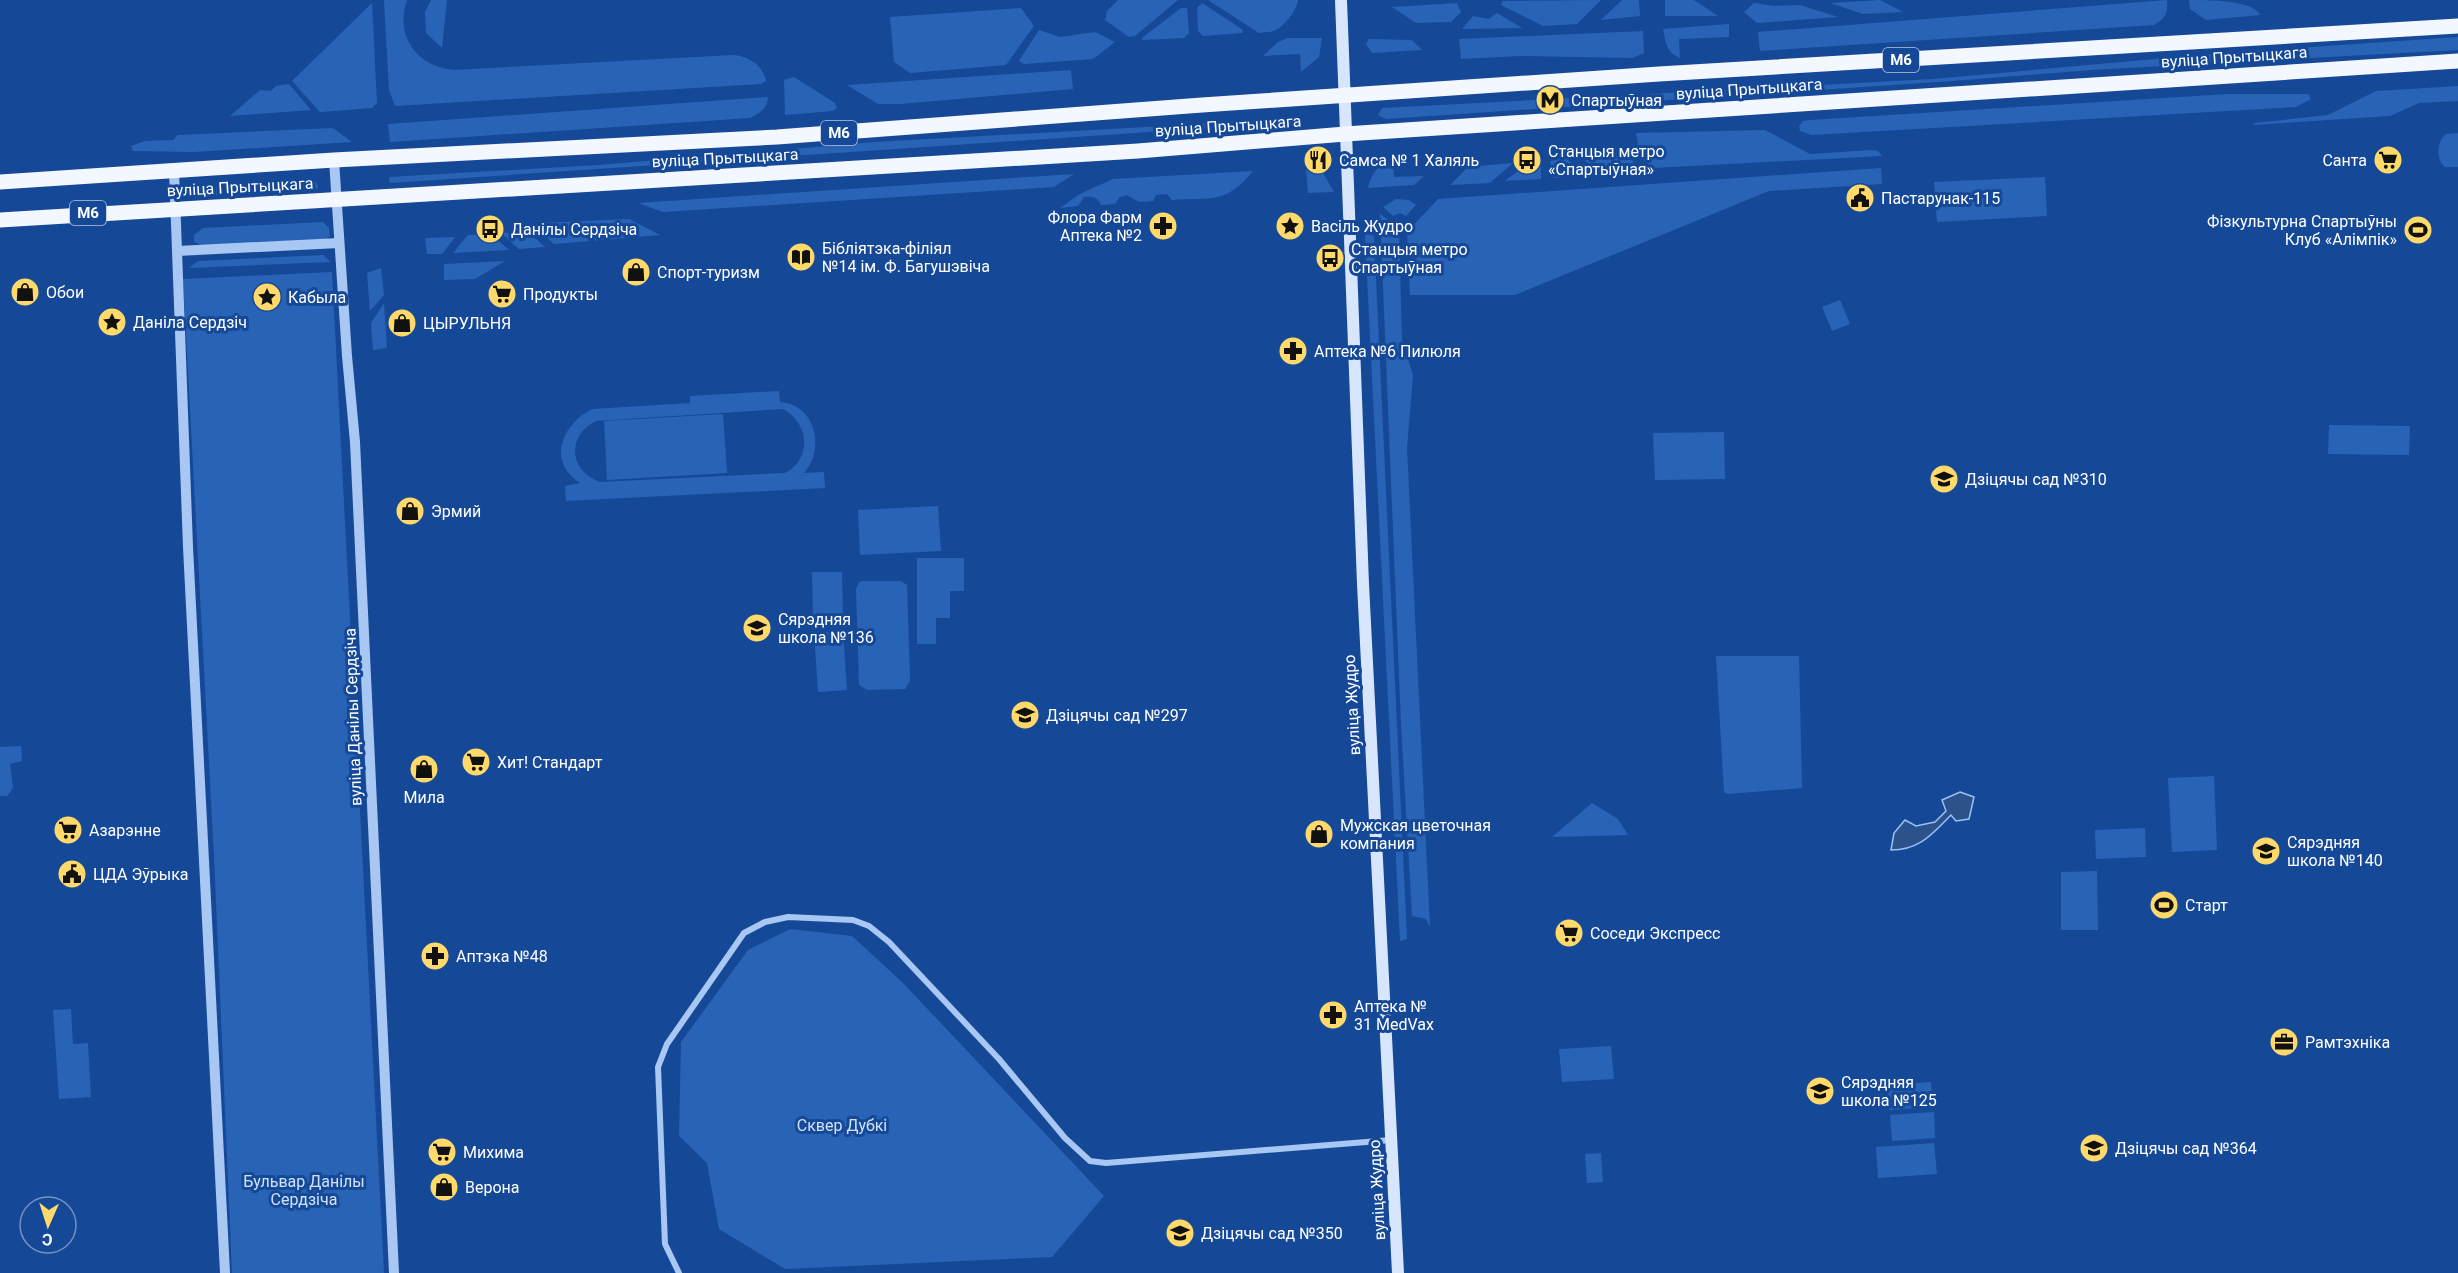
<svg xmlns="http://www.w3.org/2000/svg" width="2458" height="1273" viewBox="0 0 2458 1273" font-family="Roboto,sans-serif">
  <rect width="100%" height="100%" fill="#154998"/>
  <g fill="#2963b6" fill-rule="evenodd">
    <path d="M384,0h23c-12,36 9,66 46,70l281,-15c15,2 29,10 32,26l-5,3 -366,22 -6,-16z"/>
    <path d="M431,0h16l-5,48 -16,-15 -1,-21z"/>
    <path d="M1118,0h60l-43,36 -6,1 -24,-17 2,-9z"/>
    <path d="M1208,0h90c-1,10 -14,27 -24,31 -4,1 -10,1 -15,2z"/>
    <path d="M1601,0l-24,24 -34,2 -42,-21 1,-4z"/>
    <path d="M1622,0h17l1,16 -39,4z"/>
    <path d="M1665,0h29l24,16h-53z"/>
    <path d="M1880,0l23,12 -40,2 -33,-11z"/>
    <path d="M2167,0c1,13 -1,18 -13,25l-394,26 -2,-19z"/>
    <path d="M2189,0c19,0 64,0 71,15l-54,5 -16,-11z"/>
    <path d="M372,3l5,100 -5,5 -52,4 -28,-31z"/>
    <path d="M1202,3l41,27 -1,3 -39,3 -5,-5 -1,-23z"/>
    <path d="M1457,3l4,9 -10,10 -35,1 -24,-16z"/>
    <path d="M1754,3l20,3 26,-1 38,12 -81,6 -13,-11z"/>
    <path d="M1021,8l13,18 -28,39 -96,8 -16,-11 -4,-45z"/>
    <path d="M1181,8h6l2,25 -5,5 -41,2 -1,-2z"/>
    <path d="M1497,13l25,15 -60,1 11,-13 16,3z"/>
    <path d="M1729,24v13l-50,2 1,19c-14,-6 -14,-15 -17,-29z"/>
    <path d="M1039,30l21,7 35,-5 20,10 -22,17 -69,5 -5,-3z"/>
    <path d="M1643,31l1,22 -12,5 -112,-2 -59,3 -2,-20z"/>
    <path d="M2458,37v13l-367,20 -139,11 -566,38 -8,-4 4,-7 551,-29 278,-25z"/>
    <path d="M1288,38h34l-3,19 -18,15 -1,-18 -37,2 15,-14z"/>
    <path d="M1369,39l43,1 10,10 -50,3 -6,-9z"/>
    <path d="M1071,70l2,19 -173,15h-22l-31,-19z"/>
    <path d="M794,77l41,26 2,5 -4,3 -48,4 -1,-35z"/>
    <path d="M289,84l22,26 -81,6 30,-26 11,1 5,-5z"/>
    <path d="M2458,86v15l-39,2 -29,13 -137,9 2,-2 73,-8 48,-24z"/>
    <path d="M2228,94h80l3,5 -15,8 -485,28 -11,-4 -1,-5 4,-5 7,-1z"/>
    <path d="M768,97c-1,12 -8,16 -18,21l-360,24 -2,-18z"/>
    <path d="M1292,119l6,1 -1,2 -907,61 -1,-6 209,-12 277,-23z"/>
    <path d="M333,128l19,14 -159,10 -60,-1 -2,-5 14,-5 28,-1 5,-5z"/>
    <path d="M1765,130l45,24 61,-4 7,1 4,5 -229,12 -13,-11 -4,-24z"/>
    <path d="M2458,133v34h-13c-9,-7 -9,-25 1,-33z"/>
    <path d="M1625,153l16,17 -41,2 -21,-16z"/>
    <path d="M1565,158l24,17 -36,3 -3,-17z"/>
    <path d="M1531,161h10v18l-36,2z"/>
    <path d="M1388,162h5l1,15 30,-1 -10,9 -46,3c3,-12 8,-22 20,-26z"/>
    <path d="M1513,163l-23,20 -40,2 18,-18z"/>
    <path d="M1306,168l17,5 11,19 -26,1z"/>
    <path d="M1881,168l1,16 -113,7 -254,104h-105l-3,-63 31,-33z"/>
    <path d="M1253,171c-28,34 -41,26 -81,29l-5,-6 -11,1 -3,6 -14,1 -12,-7 -7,2 -5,7 -14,1c-3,-8 -8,-9 -17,-8l-6,9 -18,2 20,-14 33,-15z"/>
    <path d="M1074,174l-20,13 -391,25 -25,-9z"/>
    <path d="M2045,177l2,39 -110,6 -3,-40z"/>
    <path d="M312,181l4,1 2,5 -3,3 -118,7 -4,-2 1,-5 5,-2z"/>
    <path d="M1396,199l13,1 7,5 -10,11 -6,-3 -7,3 -10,-9z"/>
    <path d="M1380,213l19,17 3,110 11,35 -6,73 23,479 -4,-8 -14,-3 -11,-192z"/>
    <path d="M629,219l31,16 -106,9 -14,-13v-8z"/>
    <path d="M323,222l6,6 1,8 -5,4 -120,6 -11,-4v-7l9,-7z"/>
    <path d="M528,232l17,15 -26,2 -18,-16z"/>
    <path d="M1367,232l7,4 33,703 -7,2 -35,-705z"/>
    <path d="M491,234l18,16 -56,3 15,-18z"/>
    <path d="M455,237l-13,17h-15l-2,-16z"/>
    <path d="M323,255l8,7 -142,6 9,-7z"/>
    <path d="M505,261l-30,18 -31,1v-16z"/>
    <path d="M381,268l3,27 -14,16 -3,-38z"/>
    <path d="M332,272l52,1001h-152l-18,-417 -31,-577z"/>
    <path d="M1840,300l10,24 -18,7 -10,-24z"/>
    <path d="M384,303l3,45 -14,2 -2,-27z"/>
    <path d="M779,391l1,11c35,2 46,46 24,71l20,-1 1,16 -259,13 -1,-15 15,-3c-33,-21 -19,-58 12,-74l98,-6v-7zM783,409c26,14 30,49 2,64l-185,9c-31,-11 -34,-46 -4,-61z"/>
    <path d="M723,414l4,59 -120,7 -3,-59z"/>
    <path d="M2329,425l81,1 -1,29 -81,-1z"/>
    <path d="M1724,432l1,47 -70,1 -2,-47z"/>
    <path d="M938,506l3,45 -81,4 -2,-45z"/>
    <path d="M917,558h47v33h-14v27h-14v26h-19z"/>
    <path d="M812,572h30l1,45h-30z"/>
    <path d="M863,581h38l6,4 3,96 -5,8 -38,1 -8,-5 -3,-96 3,-7z"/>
    <path d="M843,631l4,59 -29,2 -4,-59z"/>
    <path d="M1716,656h83l3,132 -74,6 -4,-2z"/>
    <path d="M21,746l1,15 -12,3 3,24 -6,8h-7v-49z"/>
    <path d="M2214,776l3,74 -45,2 -4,-74z"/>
    <path d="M1592,803l26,16 10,16 -76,2z"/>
    <path d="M2145,828l1,29 -50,2 -1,-29z"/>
    <path d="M2097,871l1,59h-37v-58z"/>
    <path d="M790,929l62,7 51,47 201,213 -52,61 -267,12 -66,-40 -12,-66 -28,-27 2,-94 67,-92z"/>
    <path d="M71,1009l2,35 15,-1 3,54 -32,2 -6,-89z"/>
    <path d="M1611,1046l3,33 -52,3 -3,-33z"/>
    <path d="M1931,1082l2,25 -44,3 -1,-25z"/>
    <path d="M1934,1112l1,26 -43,3 -2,-26z"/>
    <path d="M1934,1143l3,31 -59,4 -2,-31z"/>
    <path d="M1601,1153l2,29 -16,1 -2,-29z"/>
  </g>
  <path fill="#2c528c" stroke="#9ac1f5" stroke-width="1.5" d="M1960,792l14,5 -5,22 -13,2 -5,-6c-19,19 -31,35 -60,35l3,-17 11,-13 11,6 19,-4 11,-11 -4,-11z"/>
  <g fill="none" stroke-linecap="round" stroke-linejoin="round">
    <path stroke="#a8c7f2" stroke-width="6" d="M679,1273l-14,-29 -7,-177 9,-23 77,-111 21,-11 23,-5 65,3 16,6 20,16 110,117 66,79 25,23 16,2 285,-23"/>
    <g stroke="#a8c7f2" stroke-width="10">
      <path d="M334,160l13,196 8,86 39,831"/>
      <path d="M174,170l14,377 37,726"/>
      <path d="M177,251l162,-8"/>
    </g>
    <path stroke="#d7e6fc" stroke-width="12" d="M1341,0l22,584 35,689"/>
    <g stroke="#f3f7ff" stroke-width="15">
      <path d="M0,182l334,-22 443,-23 425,-32 457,-31 799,-48"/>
      <path d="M0,220l1138,-69 207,-17 1113,-73"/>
    </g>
  </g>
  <defs>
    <g id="metro-disc" transform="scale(1.5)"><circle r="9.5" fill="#ffd969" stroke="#154998"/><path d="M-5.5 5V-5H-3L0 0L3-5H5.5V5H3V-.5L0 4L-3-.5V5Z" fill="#111"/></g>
    <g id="restaurant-disc" transform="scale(1.5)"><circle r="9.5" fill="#ffd969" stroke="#154998"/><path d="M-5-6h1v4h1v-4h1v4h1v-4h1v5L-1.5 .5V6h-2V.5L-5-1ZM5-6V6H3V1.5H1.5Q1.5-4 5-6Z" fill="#111"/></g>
    <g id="bus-disc" transform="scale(1.5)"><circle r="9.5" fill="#ffd969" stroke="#154998"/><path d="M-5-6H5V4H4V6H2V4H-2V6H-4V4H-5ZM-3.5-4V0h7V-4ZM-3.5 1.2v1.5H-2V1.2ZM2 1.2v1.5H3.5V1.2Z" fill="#111"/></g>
    <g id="supermarket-disc" transform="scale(1.5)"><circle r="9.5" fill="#ffd969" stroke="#154998"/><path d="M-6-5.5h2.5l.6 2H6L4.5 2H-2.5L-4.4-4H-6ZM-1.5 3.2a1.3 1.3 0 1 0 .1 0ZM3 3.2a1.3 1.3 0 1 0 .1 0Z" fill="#111"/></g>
    <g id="civic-disc" transform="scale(1.5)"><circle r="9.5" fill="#ffd969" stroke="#154998"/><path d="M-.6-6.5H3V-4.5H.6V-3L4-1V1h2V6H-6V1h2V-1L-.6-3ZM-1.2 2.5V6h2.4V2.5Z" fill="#111"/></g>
    <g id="pharmacy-disc" transform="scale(1.5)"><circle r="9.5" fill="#ffd969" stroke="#154998"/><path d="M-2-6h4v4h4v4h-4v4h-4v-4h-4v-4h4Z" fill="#111"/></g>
    <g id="sight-disc" transform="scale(1.5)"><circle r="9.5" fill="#ffd969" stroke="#154998"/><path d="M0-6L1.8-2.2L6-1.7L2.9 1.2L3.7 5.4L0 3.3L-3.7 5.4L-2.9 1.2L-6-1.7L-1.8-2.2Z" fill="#111"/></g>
    <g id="stadium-disc" transform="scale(1.5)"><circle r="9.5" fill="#ffd969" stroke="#154998"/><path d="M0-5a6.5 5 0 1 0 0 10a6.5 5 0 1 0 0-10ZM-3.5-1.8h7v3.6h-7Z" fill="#111"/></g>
    <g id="library-disc" transform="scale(1.5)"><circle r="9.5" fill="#ffd969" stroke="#154998"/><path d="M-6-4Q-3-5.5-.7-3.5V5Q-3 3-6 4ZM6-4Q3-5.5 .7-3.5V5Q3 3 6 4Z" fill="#111"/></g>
    <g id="shop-disc" transform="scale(1.5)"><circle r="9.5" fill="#ffd969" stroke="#154998"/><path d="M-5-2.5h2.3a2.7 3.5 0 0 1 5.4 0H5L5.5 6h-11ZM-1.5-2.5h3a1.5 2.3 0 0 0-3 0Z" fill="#111"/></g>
    <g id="school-disc" transform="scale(1.5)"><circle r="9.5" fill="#ffd969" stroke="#154998"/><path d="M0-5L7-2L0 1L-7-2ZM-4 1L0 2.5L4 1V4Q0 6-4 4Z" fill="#111"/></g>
    <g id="office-disc" transform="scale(1.5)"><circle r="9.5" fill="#ffd969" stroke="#154998"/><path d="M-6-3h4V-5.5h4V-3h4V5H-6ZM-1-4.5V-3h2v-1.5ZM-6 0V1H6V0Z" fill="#111"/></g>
  </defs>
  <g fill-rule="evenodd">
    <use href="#metro-disc" x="1550" y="100"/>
    <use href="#restaurant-disc" x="1318" y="160"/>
    <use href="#bus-disc" x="1527" y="160"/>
    <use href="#supermarket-disc" x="2388" y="160"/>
    <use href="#civic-disc" x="1860" y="198"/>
    <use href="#pharmacy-disc" x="1163" y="226"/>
    <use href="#sight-disc" x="1290" y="226"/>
    <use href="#bus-disc" x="490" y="229"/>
    <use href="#stadium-disc" x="2418" y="230"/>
    <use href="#library-disc" x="801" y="257"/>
    <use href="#bus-disc" x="1330" y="258"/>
    <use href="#shop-disc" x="636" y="272"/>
    <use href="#shop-disc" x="25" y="292"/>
    <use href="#supermarket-disc" x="502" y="294"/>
    <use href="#sight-disc" x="267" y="297"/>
    <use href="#sight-disc" x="112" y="322"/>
    <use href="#shop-disc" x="402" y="323"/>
    <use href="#pharmacy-disc" x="1293" y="351"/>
    <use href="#school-disc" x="1944" y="479"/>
    <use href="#shop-disc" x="410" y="511"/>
    <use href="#school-disc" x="757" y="628"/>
    <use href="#school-disc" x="1025" y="715"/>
    <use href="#supermarket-disc" x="476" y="762"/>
    <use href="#shop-disc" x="424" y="769"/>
    <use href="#supermarket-disc" x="68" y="830"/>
    <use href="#shop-disc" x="1319" y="834"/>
    <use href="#school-disc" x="2266" y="851"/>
    <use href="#civic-disc" x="72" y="874"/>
    <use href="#stadium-disc" x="2164" y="905"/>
    <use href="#supermarket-disc" x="1569" y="933"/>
    <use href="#pharmacy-disc" x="435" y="956"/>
    <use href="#pharmacy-disc" x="1333" y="1015"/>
    <use href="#office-disc" x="2284" y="1042"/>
    <use href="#school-disc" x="1820" y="1091"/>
    <use href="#school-disc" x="2094" y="1148"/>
    <use href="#supermarket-disc" x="442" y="1152"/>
    <use href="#shop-disc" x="444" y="1187"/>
    <use href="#school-disc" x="1180" y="1233"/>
  </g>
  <g text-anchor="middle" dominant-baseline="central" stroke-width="6" stroke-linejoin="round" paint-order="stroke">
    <g fill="#154998" stroke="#b9c8e0" stroke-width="1.5">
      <rect x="1883" y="48" width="36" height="24" rx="4.5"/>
      <rect x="821" y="121" width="36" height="24" rx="4.5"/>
      <rect x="70" y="201" width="36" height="24" rx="4.5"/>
    </g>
    <g font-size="15" font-weight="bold" fill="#fff">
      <text x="1901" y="60">М6</text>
      <text x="839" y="133">М6</text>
      <text x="88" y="213">М6</text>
    </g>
    <g font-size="16" fill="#fff" stroke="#154998">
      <text transform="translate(2234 57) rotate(-4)">вуліца Прытыцкага</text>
      <text transform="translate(1749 89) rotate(-4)">вуліца Прытыцкага</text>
      <text transform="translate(1228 126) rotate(-4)">вуліца Прытыцкага</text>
      <text transform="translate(725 158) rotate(-3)">вуліца Прытыцкага</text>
      <text transform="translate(240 187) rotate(-3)">вуліца Прытыцкага</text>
      <text transform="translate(1352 705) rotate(-93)">вуліца Жудро</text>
      <text transform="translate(353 717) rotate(-92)">вуліца Данілы Сердзіча</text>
      <text transform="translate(1377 1190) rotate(-93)">вуліца Жудро</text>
    </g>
    <g font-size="16" fill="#fff" stroke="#154998" text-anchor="start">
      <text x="1571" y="100">Спартыўная</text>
      <text x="1548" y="151">Станцыя метро<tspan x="1548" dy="18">«Спартыўная»</tspan></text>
      <text x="1339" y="160">Самса № 1 Халяль</text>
      <text x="2367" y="160" text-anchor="end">Санта</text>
      <text x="1881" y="198">Пастарунак-115</text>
      <text x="1142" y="217" text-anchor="end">Флора Фарм<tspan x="1142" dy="18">Аптека №2</tspan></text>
      <text x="2397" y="221" text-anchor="end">Фізкультурна Спартыўны<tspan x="2397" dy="18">Клуб «Алімпік»</tspan></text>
      <text x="1311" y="226">Васіль Жудро</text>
      <text x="511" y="229">Данілы Сердзіча</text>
      <text x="822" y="248">Бібліятэка-філіял<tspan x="822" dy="18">№14 ім. Ф. Багушэвіча</tspan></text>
      <text x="1351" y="249">Станцыя метро<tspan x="1351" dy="18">Спартыўная</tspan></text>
      <text x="657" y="272">Спорт-туризм</text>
      <text x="46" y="292">Обои</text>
      <text x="523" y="294">Продукты</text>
      <text x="288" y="297">Кабыла</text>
      <text x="133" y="322">Даніла Сердзіч</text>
      <text x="423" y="323">ЦЫРУЛЬНЯ</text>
      <text x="1314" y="351">Аптека №6 Пилюля</text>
      <text x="1965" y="479">Дзіцячы сад №310</text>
      <text x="431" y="511">Эрмий</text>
      <text x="778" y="619">Сярэдняя<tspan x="778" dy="18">школа №136</tspan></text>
      <text x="1046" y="715">Дзіцячы сад №297</text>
      <text x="497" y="762">Хит! Стандарт</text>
      <text x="424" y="797" text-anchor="middle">Мила</text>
      <text x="1340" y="825">Мужская цветочная<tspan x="1340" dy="18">компания</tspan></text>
      <text x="89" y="830">Азарэнне</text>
      <text x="2287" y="842">Сярэдняя<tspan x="2287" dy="18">школа №140</tspan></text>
      <text x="93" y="874">ЦДА Эўрыка</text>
      <text x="2185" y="905">Старт</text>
      <text x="1590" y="933">Соседи Экспресс</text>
      <text x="456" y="956">Аптэка №48</text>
      <text x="1354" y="1006">Аптека №<tspan x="1354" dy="18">31 MedVax</tspan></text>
      <text x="2305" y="1042">Рамтэхніка</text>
      <text x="1841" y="1082">Сярэдняя<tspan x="1841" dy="18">школа №125</tspan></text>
      <text x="2115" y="1148">Дзіцячы сад №364</text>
      <text x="463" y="1152">Михима</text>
      <text x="465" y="1187">Верона</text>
      <text x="1201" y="1233">Дзіцячы сад №350</text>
    </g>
    <g font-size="16" fill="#d0e2fc" stroke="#154998">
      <text x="842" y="1125">Сквер Дубкі</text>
      <text x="304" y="1181">Бульвар Данілы<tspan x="304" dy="18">Сердзіча</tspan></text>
    </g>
  </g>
  <g transform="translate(48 1225) rotate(183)"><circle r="28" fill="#154998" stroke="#7392c1" stroke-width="1.5"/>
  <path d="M0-4.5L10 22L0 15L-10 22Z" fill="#ffd969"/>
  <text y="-9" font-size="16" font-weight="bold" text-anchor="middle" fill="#ffffff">С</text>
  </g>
</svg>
